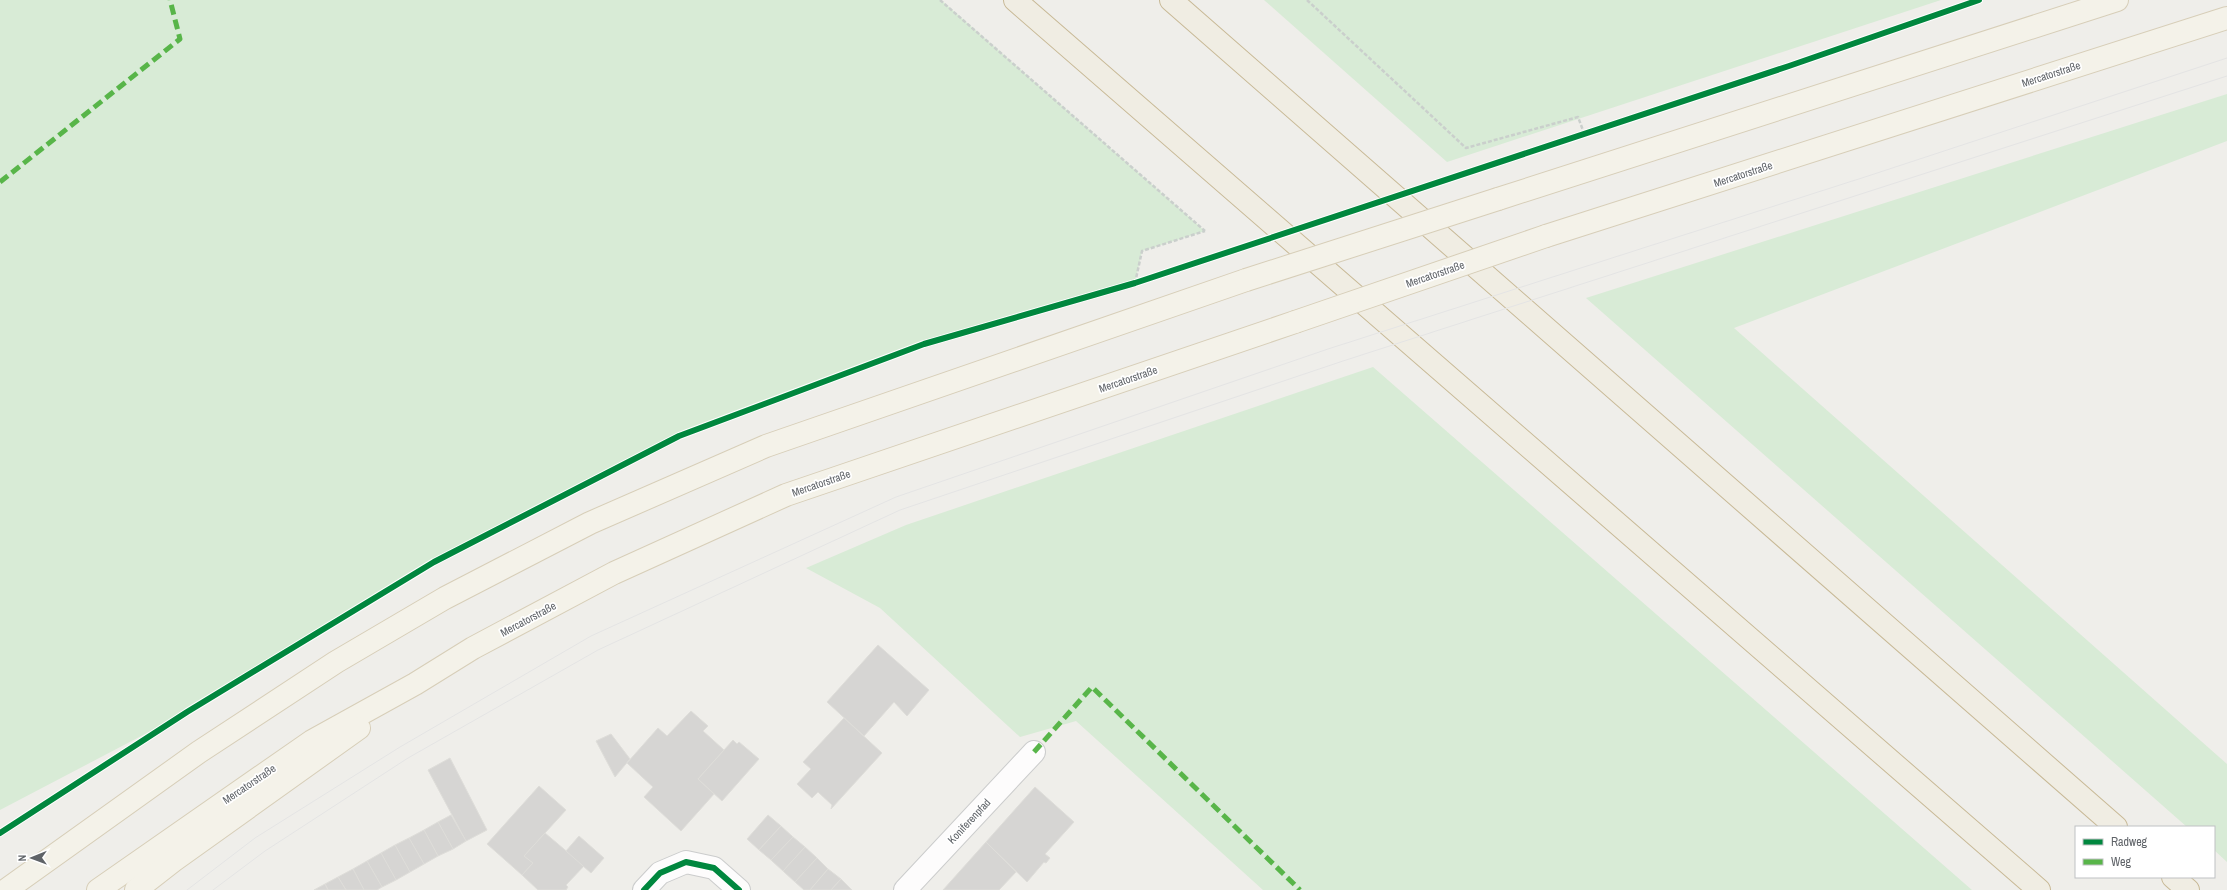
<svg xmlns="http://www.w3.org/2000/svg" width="2227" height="890" viewBox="0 0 2227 890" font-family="'Archivo Narrow',sans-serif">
  <rect width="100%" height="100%" fill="#efeeea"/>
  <g fill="#d8ebd6">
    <path d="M0,0h941l264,231 -63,20 -7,32 -211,61 -245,92 -245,126 -247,150 -187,98z"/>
    <path d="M1264,0h677l-494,162z"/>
    <path d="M2227,94v47l-493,187 493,436v98l-13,-12v-23h-27l-601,-529z"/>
    <path d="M1373,367l599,523h-709l-187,-169 -56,16 -140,-129 -74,-40 100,-43z"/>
  </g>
  <g fill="#d6d5d3" stroke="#deddd9">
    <path d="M878,645l51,45 -22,26 -13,-14 -30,34 -37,-34z"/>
    <path d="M691,711l17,15 -5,5 21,19 -26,29 16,15 -33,37 -37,-34 9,-10 -26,-24 31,-35 9,8z"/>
    <path d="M844,718l38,35 -51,56 1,-4 -14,-13 -6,6 -15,-14 14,-15 -8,-7z"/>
    <path d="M611,734l19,25 -15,18 -19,-36z"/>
    <path d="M733,740l4,4 2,-2 20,17 -37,42 -24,-22z"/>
    <path d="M450,758l37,72 -21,11 -38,-71z"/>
    <path d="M539,786l27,24 -42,46 9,7 -11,12 -35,-31z"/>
    <path d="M1035,787l39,35 -29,32 5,4 -4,5 -2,-1 -17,20 -41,-40z"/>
    <path d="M451,815l15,26 -13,8 -15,-27z"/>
    <path d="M768,815l13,11 -22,24 -12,-11z"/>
    <path d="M438,822l15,27 -15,7 -14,-26z"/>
    <path d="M781,826l12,11 -22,23 -12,-10z"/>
    <path d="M424,830l14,26 -14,8 -15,-26z"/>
    <path d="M545,833l39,33 -18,19 2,2 -2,3h-28l-16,-15 11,-12 -9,-7z"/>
    <path d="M579,836l25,22 -13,15 -25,-22z"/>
    <path d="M793,837l12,10 -22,24 -12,-11z"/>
    <path d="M409,838l15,26 -14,8 -15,-27z"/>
    <path d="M986,842l30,30 -17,18h-56z"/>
    <path d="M395,845l15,27 -14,8 -15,-27z"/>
    <path d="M805,847l12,11 -22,24 -12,-11z"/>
    <path d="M381,853l15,27 -14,7 -15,-26z"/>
    <path d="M817,858l11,11 -18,21h-6l-9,-8z"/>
    <path d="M367,861l15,26 -5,3h-13l-11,-21z"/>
    <path d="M353,869l11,21h-18l-8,-13z"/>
    <path d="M828,869l13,10 -10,11h-21z"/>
    <path d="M338,877l8,13h-18l-3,-6z"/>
    <path d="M841,879l11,11h-21z"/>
    <path d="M325,884l3,6h-14z"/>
  </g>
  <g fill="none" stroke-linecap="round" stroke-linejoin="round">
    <g stroke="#cbcccc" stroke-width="24">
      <g id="minor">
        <path d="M644,890l16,-17 26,-11 28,6 25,22"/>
        <path d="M905,890l129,-138"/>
      </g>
    </g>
    <g stroke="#d7ceb8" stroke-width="24">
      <g id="major">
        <path d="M1498,199l619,-199"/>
        <path d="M1546,236l681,-218"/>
        <path d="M6,890l193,-138 137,-90 109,-64 145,-75 176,-77 480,-166"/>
        <path d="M98,890l214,-149 103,-57 58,-36 141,-75 172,-78 509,-173"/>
        <path d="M136,890l37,-29 186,-133"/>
      </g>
    </g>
    <g stroke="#c8b996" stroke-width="24">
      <g id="highway">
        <path d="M1015,0l1024,890"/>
        <path d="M1171,0l945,827"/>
        <path d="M2173,877l15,13"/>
      </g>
    </g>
    <g stroke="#cacfcc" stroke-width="2.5" stroke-dasharray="4 2" stroke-linecap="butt">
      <path d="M940,0l265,231"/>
      <path d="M1307,0l159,148 112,-31 6,16"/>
      <path d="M1135,283l7,-32 63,-20"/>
    </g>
    <use href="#minor" stroke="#fdfcfc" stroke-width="22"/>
    <use href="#major" stroke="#f4f2e9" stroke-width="22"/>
    <use href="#highway" stroke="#f0ede3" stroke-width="22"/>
    <g stroke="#e4e4e4" stroke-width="1">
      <path d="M187,890l68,-52 145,-91 191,-111 305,-139 432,-148 540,-173 359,-118"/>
      <path d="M213,890l52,-39 143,-93 190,-108 302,-140 443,-149 884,-285"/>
    </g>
    <g stroke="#d7ceb8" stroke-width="24" stroke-linecap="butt">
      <g id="major-bridge">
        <path d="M1246,280l252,-81"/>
        <path d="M1295,322l251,-86"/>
      </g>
    </g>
    <use href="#major-bridge" stroke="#f4f2e9" stroke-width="22"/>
    <g stroke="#58b549" stroke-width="5" stroke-dasharray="10 5" stroke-linecap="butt">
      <path d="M0,182l180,-143 -10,-39"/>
      <path d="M1034,752l58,-65 208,203"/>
    </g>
    <g stroke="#fff" stroke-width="8">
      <g id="cycleway">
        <path d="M0,833l187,-121 247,-150 245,-126 245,-92 211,-61 654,-217 190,-66"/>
        <path d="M644,890l16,-17 26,-11 28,6 25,22"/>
      </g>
    </g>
    <use href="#cycleway" stroke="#00873e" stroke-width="6"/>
  </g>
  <g text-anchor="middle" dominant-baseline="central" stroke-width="3.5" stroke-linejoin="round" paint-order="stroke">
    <g font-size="11" fill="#5f6368" stroke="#fff">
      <text transform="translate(2051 74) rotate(-18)">Mercatorstraße</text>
      <text transform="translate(1743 174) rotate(-18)">Mercatorstraße</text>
      <text transform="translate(1435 274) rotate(-19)">Mercatorstraße</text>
      <text transform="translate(1128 379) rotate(-19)">Mercatorstraße</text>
      <text transform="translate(821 483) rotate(-19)">Mercatorstraße</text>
      <text transform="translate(528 619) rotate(-28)">Mercatorstraße</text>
      <text transform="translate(249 784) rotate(-34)">Mercatorstraße</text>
      <text transform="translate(969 821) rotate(-47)">Koniferenpfad</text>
    </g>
  </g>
  <rect x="2075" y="826" width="140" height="52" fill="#ffffff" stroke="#bfc1c3"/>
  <rect x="2083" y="839" width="20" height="6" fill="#00873e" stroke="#bfc1c3"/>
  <text x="2111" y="846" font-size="12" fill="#5f6368">Radweg</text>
  <rect x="2083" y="859" width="20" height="6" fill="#58b549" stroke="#bfc1c3"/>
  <text x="2111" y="866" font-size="12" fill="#5f6368">Weg</text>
  <g transform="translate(32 858) rotate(269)" stroke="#ffffff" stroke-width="3" paint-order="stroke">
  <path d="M0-3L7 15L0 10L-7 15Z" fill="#5f6368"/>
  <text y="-6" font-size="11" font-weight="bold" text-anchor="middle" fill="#5f6368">N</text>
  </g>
</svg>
